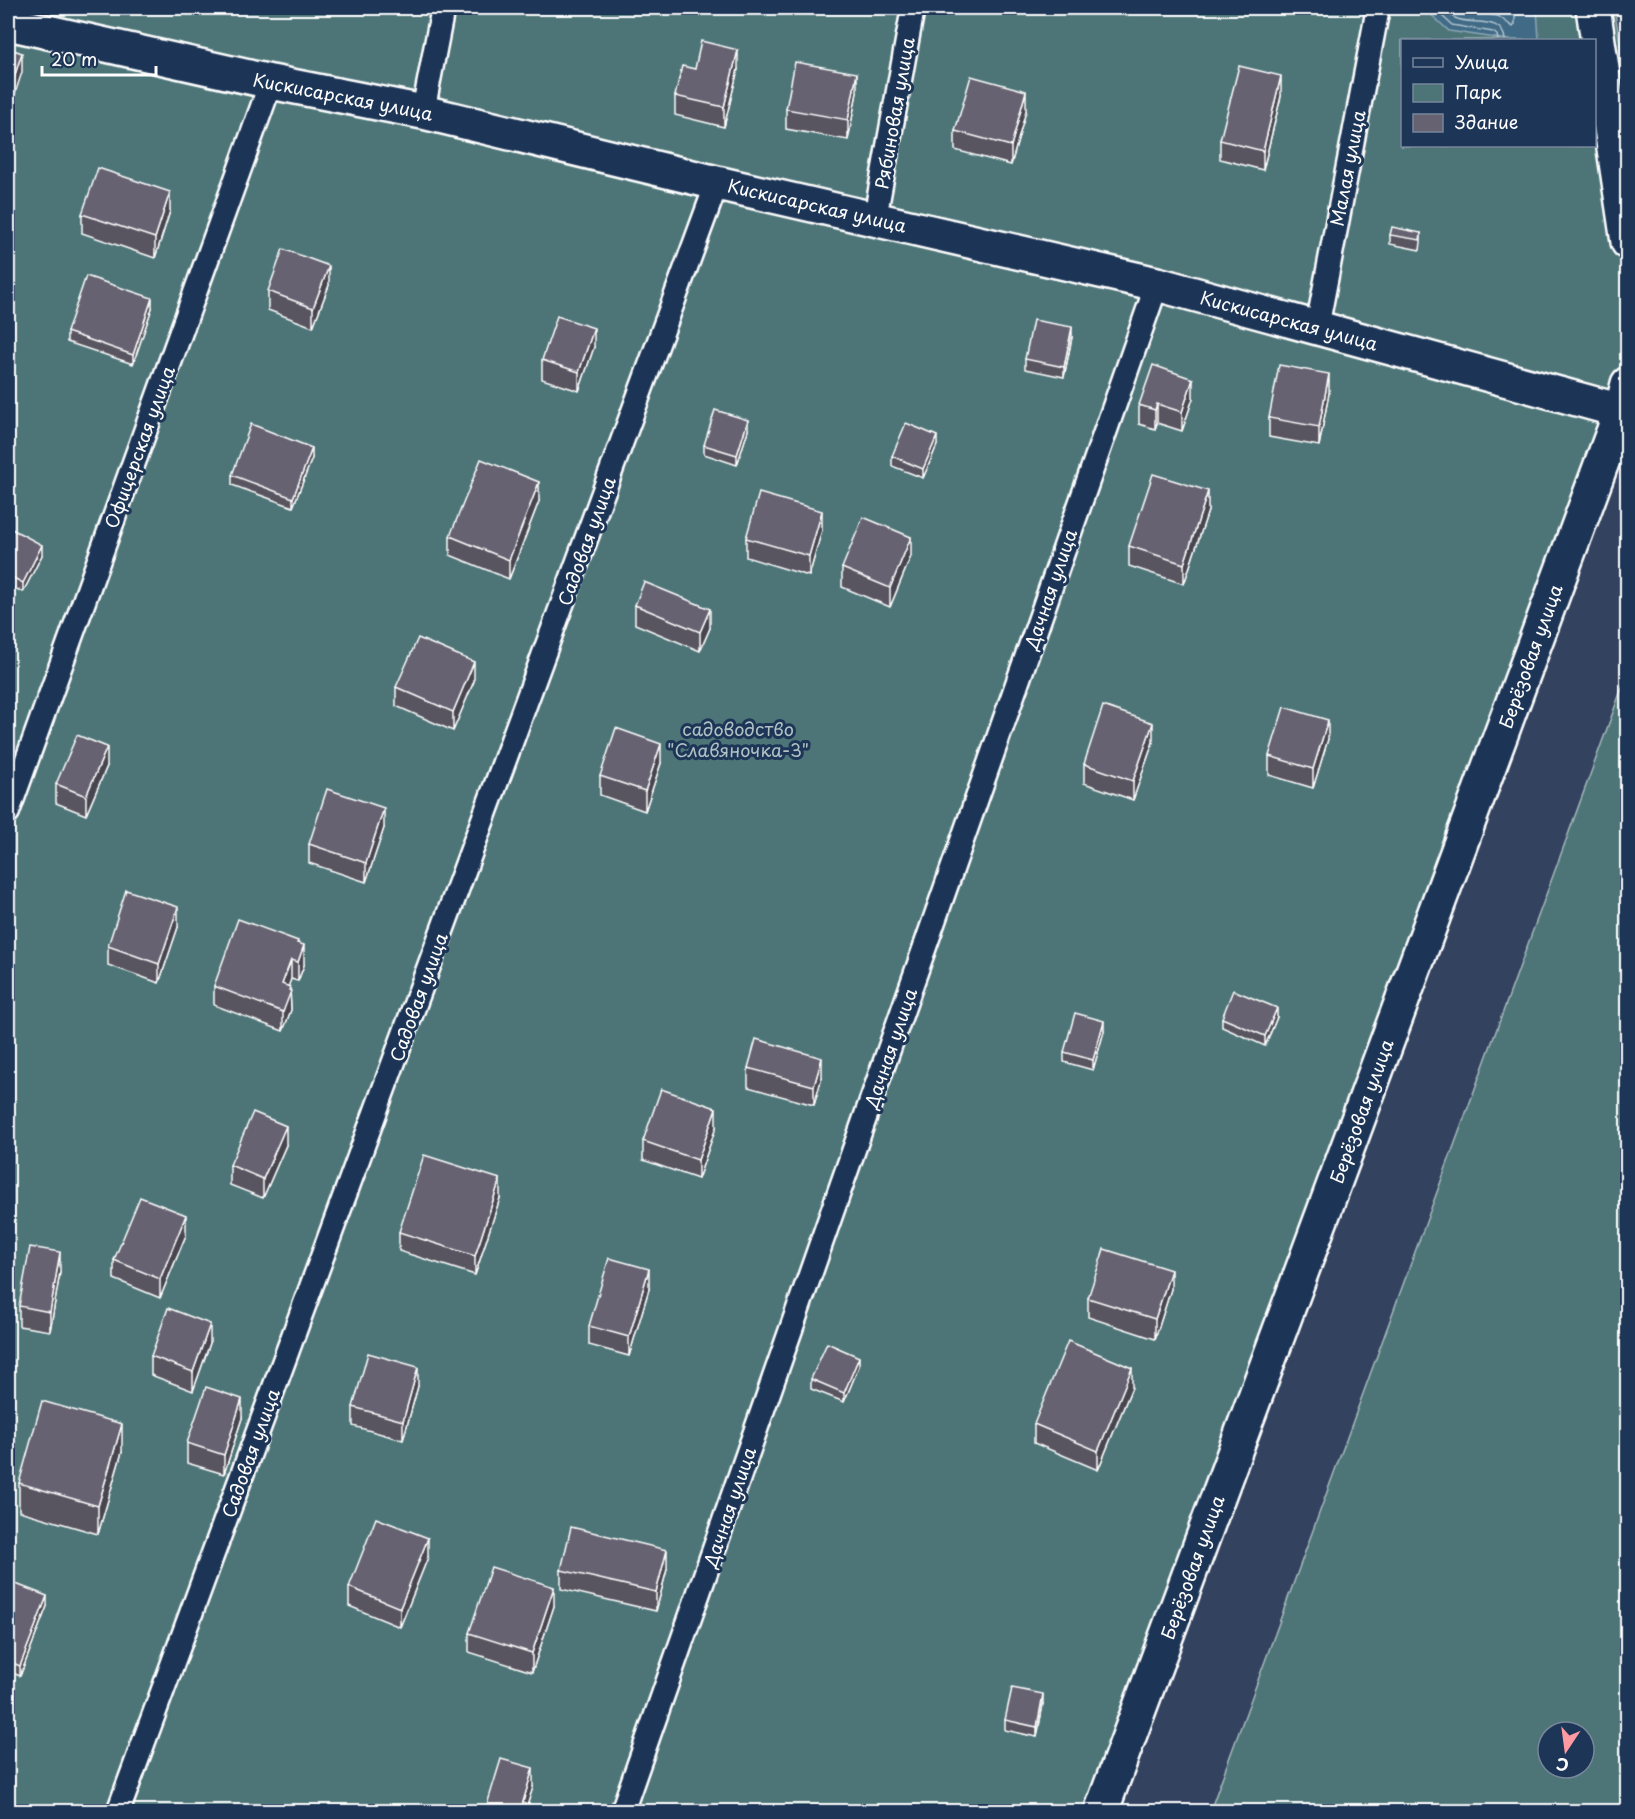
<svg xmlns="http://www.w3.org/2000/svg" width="1635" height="1819" viewBox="0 0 1635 1819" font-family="'Playpen Sans',sans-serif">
  <rect width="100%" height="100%" fill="#33425f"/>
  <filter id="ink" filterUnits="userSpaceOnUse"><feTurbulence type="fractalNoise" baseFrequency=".0167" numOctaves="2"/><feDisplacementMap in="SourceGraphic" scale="12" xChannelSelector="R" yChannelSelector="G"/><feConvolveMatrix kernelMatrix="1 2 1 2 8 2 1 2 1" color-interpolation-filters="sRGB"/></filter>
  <g filter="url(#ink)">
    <g fill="#4d7578" stroke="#a6babc" stroke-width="1.5" fill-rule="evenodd">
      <path d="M8,8h1606l14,79 -1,356 -508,1368 -1111,1zM1402,40h192v106h-192z"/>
      <path d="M1627,674v1137h-417zM1548,1732h36v36h-36z"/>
    </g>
    <path fill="#406b86" stroke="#8ca6b6" stroke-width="1.5" d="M1424,8h113l2,32h-30l-60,-9z"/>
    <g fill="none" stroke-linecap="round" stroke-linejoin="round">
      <g stroke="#b3c4cf" stroke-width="1.5">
        <path d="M1433,8l19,17 41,7 4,3 1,5"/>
        <path d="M1444,8c3,3 7,8 11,10 16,8 48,-3 50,22"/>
        <path d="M1457,8l3,2 38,6 15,11 2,-3v-16"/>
      </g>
      <g stroke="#fff" stroke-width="27">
        <g id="lane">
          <path d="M423,112l20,-104"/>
          <path d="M875,218l38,-210"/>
          <path d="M1317,328l61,-320"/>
          <path d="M8,812l263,-730"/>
          <path d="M118,1812l599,-1629"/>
          <path d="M622,1812l535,-1528"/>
        </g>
      </g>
      <g stroke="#fff" stroke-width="38">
        <g id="street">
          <path d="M1593,8l35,234"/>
          <path d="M8,23l263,59 152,30 294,71 440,101 464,127"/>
          <path d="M1101,1812l520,-1401 7,-27"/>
        </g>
      </g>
      <use href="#lane" stroke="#1d3557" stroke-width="22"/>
      <use href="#street" stroke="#1d3557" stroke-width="33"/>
    </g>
    <g fill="#585461" stroke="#fff" stroke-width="1.5">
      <path d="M695,69h43l-14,58 -49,-12v-19z"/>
      <path d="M857,92l-9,48 -62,-11v-20z"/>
      <path d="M1281,96l-18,74 -43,-11v-19z"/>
      <path d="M1026,111l-15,54 -56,-15v-19z"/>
      <path d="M170,211l-15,47 -73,-25v-19z"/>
      <path d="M1421,233v9l-1,8 -30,-6v-9z"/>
      <path d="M329,285l-16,42 -45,-17v-19z"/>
      <path d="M152,308l-19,56 -66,-22v-10z"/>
      <path d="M1072,337l-8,40 -39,-8v-10z"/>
      <path d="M594,347l-15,44 -37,-12v-19z"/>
      <path d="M1329,393l-10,53 -50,-9v-19z"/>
      <path d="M1193,398l-11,33 -25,-8 -2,6 -16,-5v-19z"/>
      <path d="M748,430l-11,35 -33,-11v-9z"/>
      <path d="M937,445l-14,33 -31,-12v-10z"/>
      <path d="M312,458l-19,49 -61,-22v-10z"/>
      <path d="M539,501l-30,78 -59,-24v-19z"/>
      <path d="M1208,511l-24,73 -55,-18v-20z"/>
      <path d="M8,527l34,28 -19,37 -15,-7z"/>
      <path d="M822,530l-13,46 -63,-19v-19z"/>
      <path d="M911,556l-21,51 -48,-20v-19z"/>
      <path d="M635,605l75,23 -10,23 -65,-27z"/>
      <path d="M474,681l-21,50 -57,-25v-19z"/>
      <path d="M1328,739l-15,49 -44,-13v-19z"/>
      <path d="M1153,742l-20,58 -49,-17v-19z"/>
      <path d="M661,763l-16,48 -45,-16v-19z"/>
      <path d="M107,766l-21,49 -30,-12v-19z"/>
      <path d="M384,828l-18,54 -57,-19v-19z"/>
      <path d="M178,927l-19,56 -51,-18v-19z"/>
      <path d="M298,943l6,22 -6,16 -7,-2 -3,7 2,5 1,19 -8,21 -69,-26v-19z"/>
      <path d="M1277,1017l-12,29 -43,-19v-9z"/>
      <path d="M1104,1031l-11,39 -29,-8v-10z"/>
      <path d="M748,1068l74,9 -8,28 -66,-18z"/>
      <path d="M716,1127l-18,52 -55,-19v-19z"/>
      <path d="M286,1145l-23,53 -33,-13v-20z"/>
      <path d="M500,1198l-25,77 -76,-24v-19z"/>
      <path d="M186,1235l-26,63 -46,-19v-19z"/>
      <path d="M60,1272l-10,59 -31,-5v-20z"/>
      <path d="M649,1289l-20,67 -40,-11v-19z"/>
      <path d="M1171,1289l-16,50 -67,-22v-19z"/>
      <path d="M210,1343l-17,48 -42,-16v-19z"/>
      <path d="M859,1366l-15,36 -33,-13v-10z"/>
      <path d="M418,1386l-15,54 -50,-14v-19z"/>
      <path d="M1132,1387l-34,83 -64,-27v-19z"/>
      <path d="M242,1418l-18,56 -37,-11v-20z"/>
      <path d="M122,1452l-24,82 -79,-23v-28z"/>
      <path d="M428,1557l-28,70 -51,-21v-19z"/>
      <path d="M667,1569l-11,42 -95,-22v-19z"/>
      <path d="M8,1581l39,25 -27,70 -12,-5z"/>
      <path d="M554,1606l-22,66 -63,-20v-19z"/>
      <path d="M1043,1704l-6,33 -32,-7v-10z"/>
      <path d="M533,1787l-8,25h-39v-4z"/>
    </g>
    <g fill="#47454f" stroke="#fff" stroke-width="1.5">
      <path d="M738,50v19l-14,58v-20z"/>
      <path d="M22,53v19l-14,43v-19z"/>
      <path d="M857,73v19l-9,48v-20z"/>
      <path d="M1281,76v20l-18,74v-19z"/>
      <path d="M1026,91v20l-15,54v-19z"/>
      <path d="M170,192v19l-15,47v-20z"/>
      <path d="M329,266v19l-16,42v-19z"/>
      <path d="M152,298v10l-19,56v-9z"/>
      <path d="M1072,327v10l-8,40v-10z"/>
      <path d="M594,328v19l-15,44v-19z"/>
      <path d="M1329,374v19l-10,53v-19z"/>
      <path d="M1193,379v19l-11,33v-19z"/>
      <path d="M1157,404v19l-2,6v-19z"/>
      <path d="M748,420v10l-11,35v-10z"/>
      <path d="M937,436v9l-14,33v-9z"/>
      <path d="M312,448v10l-19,49v-9z"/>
      <path d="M539,482v19l-30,78v-19z"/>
      <path d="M1208,491v20l-24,73v-20z"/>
      <path d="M822,511v19l-13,46v-20z"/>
      <path d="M911,537v19l-21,51v-19z"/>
      <path d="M42,545v10l-19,37v-9z"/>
      <path d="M710,609v19l-10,23v-19z"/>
      <path d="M474,662v19l-21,50v-19z"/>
      <path d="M1328,720v19l-15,49v-19z"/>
      <path d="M1153,723v19l-20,58v-19z"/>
      <path d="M661,744v19l-16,48v-20z"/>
      <path d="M107,747v19l-21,49v-19z"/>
      <path d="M384,808v20l-18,54v-19z"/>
      <path d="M178,907v20l-19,56v-19z"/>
      <path d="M304,945v20l-6,16v-19z"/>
      <path d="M291,960v19l-9,25v-20z"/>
      <path d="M290,987l1,23 -8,21v-19z"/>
      <path d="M1277,1008v9l-12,29v-10z"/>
      <path d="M1104,1021v10l-11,39v-10z"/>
      <path d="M822,1058v19l-8,28v-19z"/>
      <path d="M716,1108v19l-18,52v-19z"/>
      <path d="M286,1126v19l-23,53v-19z"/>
      <path d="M500,1179v19l-25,77v-19z"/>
      <path d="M186,1215v20l-26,63v-19z"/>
      <path d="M60,1252v20l-10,59v-19z"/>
      <path d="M649,1269v20l-20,67v-19z"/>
      <path d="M1171,1270v19l-16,50v-20z"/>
      <path d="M210,1324v19l-17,48v-19z"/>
      <path d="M859,1357v9l-15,36v-9z"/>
      <path d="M418,1367v19l-15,54v-19z"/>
      <path d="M1132,1368v19l-34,83v-19z"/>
      <path d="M242,1399v19l-18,56v-19z"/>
      <path d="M122,1424v28l-24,82v-28z"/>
      <path d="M428,1538v19l-28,70v-19z"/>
      <path d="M667,1550v19l-11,42v-19z"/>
      <path d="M554,1587v19l-22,66v-19z"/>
      <path d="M47,1596v10l-27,70v-10z"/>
      <path d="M1043,1694v10l-6,33v-10z"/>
      <path d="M13,1702v19l-5,13v-19z"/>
      <path d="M533,1768v19l-8,25h-5z"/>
    </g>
    <g fill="#666271" stroke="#fff" stroke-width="1.5">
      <path d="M701,41l37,9 -14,57 -49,-11 7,-30 13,3z"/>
      <path d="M8,48l14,5 -14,43z"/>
      <path d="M795,62l62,11 -9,47 -62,-11z"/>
      <path d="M1239,66l42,10 -18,75 -43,-11z"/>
      <path d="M971,76l55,15 -15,55 -56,-15z"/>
      <path d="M98,168l72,24 -15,46 -73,-24z"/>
      <path d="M1392,227l29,6 -1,7 -30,-5z"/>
      <path d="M283,249l46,17 -16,42 -45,-17z"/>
      <path d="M86,276l66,22 -19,57 -66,-23z"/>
      <path d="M557,316l37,12 -15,44 -37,-12z"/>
      <path d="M1033,320l39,7 -8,40 -39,-8z"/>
      <path d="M1153,365l40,14 -11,33 -25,-8 -2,6 -16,-5z"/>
      <path d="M1279,365l50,9 -10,53 -50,-9z"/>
      <path d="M715,410l33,10 -11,35 -33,-10z"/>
      <path d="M906,423l31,13 -14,33 -31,-13z"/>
      <path d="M251,424l61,24 -19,50 -61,-23z"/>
      <path d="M481,459l58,23 -30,78 -59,-24z"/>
      <path d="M1153,474l55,17 -24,73 -55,-18z"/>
      <path d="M759,493l63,18 -13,45 -63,-18z"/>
      <path d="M863,517l48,20 -21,51 -48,-20z"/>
      <path d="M8,527l34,18 -19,38 -15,-8z"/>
      <path d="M644,582l66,27 -10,23 -65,-27z"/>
      <path d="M418,638l56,24 -21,50 -57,-25z"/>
      <path d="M1103,706l50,17 -20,58 -49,-17z"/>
      <path d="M1284,707l44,13 -15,49 -44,-13z"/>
      <path d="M616,728l45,16 -16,47 -45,-15z"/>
      <path d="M77,735l30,12 -21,49 -30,-12z"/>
      <path d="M327,789l57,19 -18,55 -57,-19z"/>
      <path d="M126,890l52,17 -19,57 -51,-18z"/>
      <path d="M238,919l60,22 -1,2 7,2 -6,17 -7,-2 -9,24 8,3 -1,3 2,1 -8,21 -69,-26z"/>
      <path d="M1233,990l44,18 -12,28 -43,-18z"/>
      <path d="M1075,1013l29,8 -11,39 -29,-8z"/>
      <path d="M756,1039l66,19 -8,28 -66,-18z"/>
      <path d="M661,1089l55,19 -18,52 -55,-19z"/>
      <path d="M253,1112l33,14 -23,53 -33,-14z"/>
      <path d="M424,1155l76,24 -25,77 -76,-24z"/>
      <path d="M140,1197l46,18 -26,64 -46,-19z"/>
      <path d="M30,1247l30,5 -10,60 -31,-6z"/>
      <path d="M1104,1249l67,21 -16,49 -67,-21z"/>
      <path d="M609,1258l40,11 -20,68 -40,-11z"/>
      <path d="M168,1308l42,16 -17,48 -42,-16z"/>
      <path d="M1068,1341l64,27 -34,83 -64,-27z"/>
      <path d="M827,1343l32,14 -15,36 -33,-14z"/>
      <path d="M368,1353l50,14 -15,54 -50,-14z"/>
      <path d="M206,1387l36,12 -18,56 -37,-12z"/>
      <path d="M42,1401l80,23 -24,82 -79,-23z"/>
      <path d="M376,1518l52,20 -28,70 -51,-21z"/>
      <path d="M571,1527l96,23 -11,42 -95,-22z"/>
      <path d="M491,1567l63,20 -22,66 -63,-20z"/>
      <path d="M8,1581l39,15 -27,70 -12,-5z"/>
      <path d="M1012,1688l31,6 -6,33 -32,-7z"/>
      <path d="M8,1700l5,2 -5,13z"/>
      <path d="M501,1759l32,9 -13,44h-23l-11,-4z"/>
    </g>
  </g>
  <g text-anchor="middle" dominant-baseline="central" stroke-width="6" stroke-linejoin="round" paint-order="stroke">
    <g font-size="18" fill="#fff" stroke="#1d3557">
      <text transform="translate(343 96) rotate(11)">Кискисарская улица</text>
      <text transform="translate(894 113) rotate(-80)">Рябиновая улица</text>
      <text transform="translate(1347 168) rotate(-79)">Малая улица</text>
      <text transform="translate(817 205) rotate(13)">Кискисарская улица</text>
      <text transform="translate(1289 320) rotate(15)">Кискисарская улица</text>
      <text transform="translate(139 447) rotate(-70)">Офицерская улица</text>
      <text transform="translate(586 541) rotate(-70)">Садовая улица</text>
      <text transform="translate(1050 589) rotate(-71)">Дачная улица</text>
      <text transform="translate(1530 656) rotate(-70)">Берёзовая улица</text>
      <text transform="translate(418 997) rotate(-70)">Садовая улица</text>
      <text transform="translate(890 1048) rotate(-71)">Дачная улица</text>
      <text transform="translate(1361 1111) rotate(-70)">Берёзовая улица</text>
      <text transform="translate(250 1453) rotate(-70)">Садовая улица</text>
      <text transform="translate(729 1507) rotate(-71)">Дачная улица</text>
      <text transform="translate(1192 1567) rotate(-70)">Берёзовая улица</text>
    </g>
    <g font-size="18" fill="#afc1c2" stroke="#1d3557">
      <text x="738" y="728">садоводство<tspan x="738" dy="21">"Славяночка-3"</tspan></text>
    </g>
  </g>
  <rect width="1635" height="1819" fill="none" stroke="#1d3557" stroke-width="30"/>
  <rect x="15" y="15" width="1605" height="1789" fill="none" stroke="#fff" stroke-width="2" filter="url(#ink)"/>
  <rect x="1401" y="39" width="195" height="108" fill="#1d3557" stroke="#77869a" stroke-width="1.5"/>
  <rect x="1413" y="58" width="30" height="9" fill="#1d3557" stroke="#77869a" stroke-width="1.5"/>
  <text x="1455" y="69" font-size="18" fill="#ffffff">Улица</text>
  <rect x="1413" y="84" width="30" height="18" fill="#4d7578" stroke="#77869a" stroke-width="1.5"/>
  <text x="1455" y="99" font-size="18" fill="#ffffff">Парк</text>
  <rect x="1413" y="114" width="30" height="18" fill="#666271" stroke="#77869a" stroke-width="1.5"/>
  <text x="1455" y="129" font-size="18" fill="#ffffff">Здание</text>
  <g transform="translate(1566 1750) rotate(193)"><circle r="28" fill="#1d3557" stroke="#77869a" stroke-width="1.5"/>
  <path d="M0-4.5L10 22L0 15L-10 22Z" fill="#ff9aa2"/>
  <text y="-9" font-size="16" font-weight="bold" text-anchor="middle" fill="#ffffff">С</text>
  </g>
  <path d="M42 66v9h114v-9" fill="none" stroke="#ffffff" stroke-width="3"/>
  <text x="51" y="66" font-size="18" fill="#ffffff" stroke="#1d3557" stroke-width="4.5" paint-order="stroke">20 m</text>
</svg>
